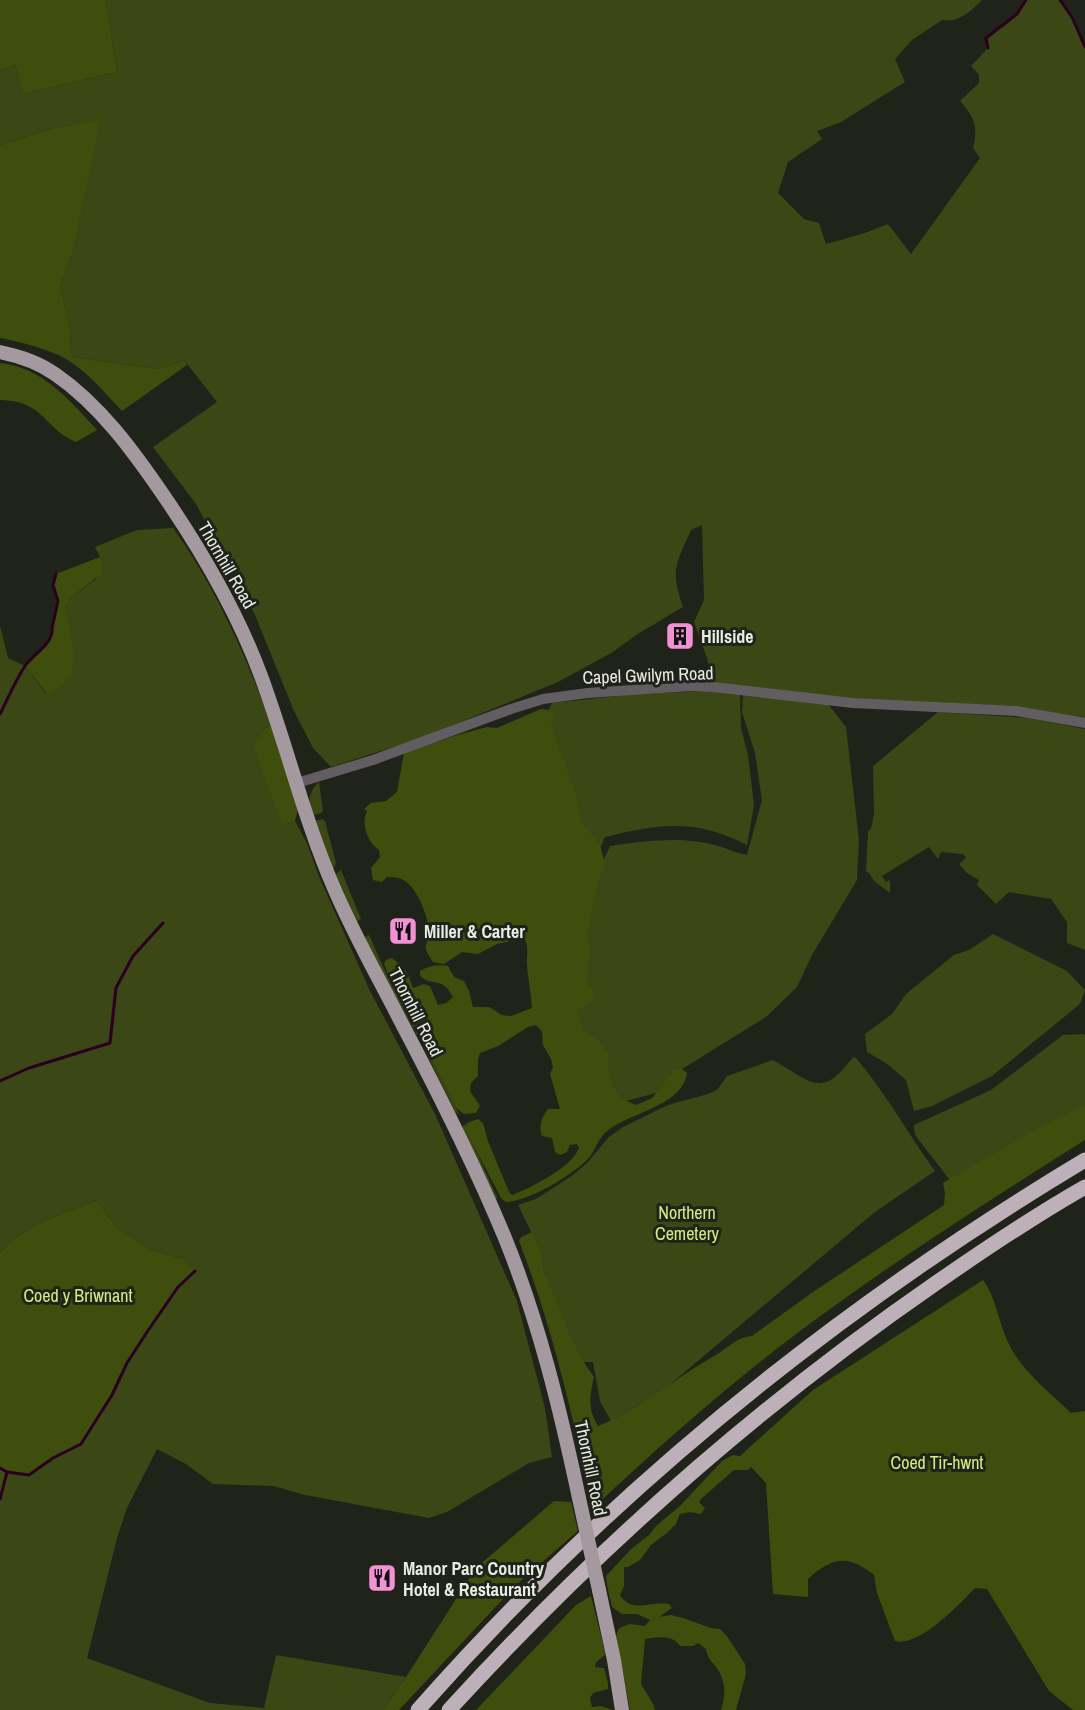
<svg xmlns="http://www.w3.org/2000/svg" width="1085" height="1710" viewBox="0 0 1085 1710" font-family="'Archivo Narrow',sans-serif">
  <rect width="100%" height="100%" fill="#202319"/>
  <g fill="#3b4714">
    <path d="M106,0h876c-11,11 -23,23 -40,20l-30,20 -17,19 10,23 -64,40 -24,9 5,8 -34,23 -10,31 26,26 15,4 7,21 39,-11 23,-9 23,30 69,-96 -7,-10c5,-22 2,-30 -13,-47l19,-18v-8l-8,-9 17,-18 -2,-10 31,-24 9,-14h34l12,17 11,27 2,-1v677l-66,-14 -142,-5 -164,-18 -6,-25 -13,-36 10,-22 -2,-75 -11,5c-15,35 -21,39 -8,77l-47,28 -23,17 -55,30 -134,55 -93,30 -18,-19 -19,-37 -39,-96 -59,-111 -43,-57 64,-45 -33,-42 -25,9 -88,-12 -1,-29 -10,-42 14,-37 25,-128 -45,7 -54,17v-75l15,-5 8,29 94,-22z"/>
    <path d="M173,528c43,59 72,127 98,195l-6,6 8,66 9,29 13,-3 12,22 11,31 51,115 66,125 82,187 28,107 7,49 -23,6 -82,49 -18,6 -124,-23 -32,-9 -60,-2 -27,-20 -29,-15 -30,59 -10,30 -30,120 123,45 54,5 12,-53 130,22 -23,33h-383v-211l7,-27 22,3 24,-17 28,-14 31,-49 15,-32 20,-31 31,-45 16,-16 -10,-12 -30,-8 -39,-25 -18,-26c-33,14 -75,25 -97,53v-627l8,32 17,8 21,28 19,-86 7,-11 24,-18 4,-22 -5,-10 42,-17z"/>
    <path d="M706,691l34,3 1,34 7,27 6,50 -7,40c-52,-27 -88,-21 -142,-8l-7,16 -17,-29 -34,-111 5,-10 85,-9z"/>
    <path d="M743,695l85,9 18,23 13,113 -2,40 -45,75 -15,32 -31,30 -84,52 -22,23 -38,10 -27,-41 -28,-67 30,-120 13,-28c35,-5 71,-10 105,-1 11,3 21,8 32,10l15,-55 -7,-47 -13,-41z"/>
    <path d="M938,712l90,6 57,11v221l-18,-7v-21l-16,-23 -42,-7 -13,12 -19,-19 2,-5 -12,-7 -8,-9 7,-6 -3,-4 -22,-2 -3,7 -9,-12 -47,29 4,6 3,-2 1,2v11l-16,-12 -4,-7 -4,-3 2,-40 3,-2 3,-15 -1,-48z"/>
    <path d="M319,782l4,29 -2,2 -9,3c-3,-14 -5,-23 7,-34z"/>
    <path d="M322,819l3,2 11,42 -2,5h-2l-17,-47z"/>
    <path d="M341,870l20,49 -5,3 -20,-48z"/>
    <path d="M993,934l74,37 18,19 -5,14 -88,72 -60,30 -18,5 -8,-31 -20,-17 -19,-11 -2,-18 27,-20 14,-20 43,-35 5,-4 15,-5z"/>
    <path d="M369,935l17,38 35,64 -4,-2 -54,-97z"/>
    <path d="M1081,1034l4,1v75l-132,74 -38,-49 -1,-10 77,-35 72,-55z"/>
    <path d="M427,1050l33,66 -5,-5 -28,-57z"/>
    <path d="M853,1057l3,1c30,35 52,76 79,113l-60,41 -214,180 -50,29 -11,-20 -7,-39h-17l-32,-91 -2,-17 -24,-49 18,-6 37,-24 15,-13 21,-25 14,-10 45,-22 40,-11 9,-4 10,-14 46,-16c39,22 48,40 80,-3z"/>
    <path d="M464,1124l33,73 -1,4 -34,-73z"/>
  </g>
  <g fill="#3f4d0d">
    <path d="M0,0h106l11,72 -94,22 -8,-29 -15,5z"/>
    <path d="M100,120l-26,129 -14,37 10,42 1,29 88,12 25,-9 3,5 -65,46c-16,-17 -32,-36 -51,-49 -15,-11 -53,-21 -71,-24v-193l54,-17z"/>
    <path d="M0,363c44,5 69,37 97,67l-21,12c-34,-15 -31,-41 -76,-42z"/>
    <path d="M100,557l2,13 -1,4 -29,23 -7,11c7,32 22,73 -18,86l-22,-28c10,-10 28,-24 27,-38l6,-27 -5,-16 3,-11z"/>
    <path d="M541,709l9,1 5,3 -4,11 25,71 5,27 19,22 5,21 -7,17 -11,52 3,12 -3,36 8,10 -3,10 -15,9 7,19 15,11 11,15c-6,13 2,33 12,42 4,3 10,5 14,7l16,-7 23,-28 7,-1 5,4c-5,35 -63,40 -83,61 -7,7 -10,20 -18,27 -18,16 -56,40 -80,41l-5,-4 -37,-71 3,-4 11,-4 5,4 5,18 21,51 3,3c19,-7 60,-28 67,-47l-2,-4 -7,1 -3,7 -7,3 -5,-3 -3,-14 -10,-2c-4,-10 0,-19 6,-27h12l-10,-35 3,-7 -2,-8 -8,-14 -1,-13 -6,-7 -8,2 -30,19 -18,7 -2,6v17l-7,7 -1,8 10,15 -4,7 -12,1 -8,-6 -26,-52 -38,-69 -8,-24 2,-3 6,-2c16,13 14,11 21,30l11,-4 6,2 8,19 8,-2 7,-6c-12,-22 -19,-9 -33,-21v-5c8,-5 18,-7 28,-5l6,11 10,4 5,10 4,16h16l13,8 9,1 21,-8c-1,-15 -4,-28 -5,-43 -1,-12 3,-15 -3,-27l-27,6 -19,10 -16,-2 -18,12 -11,-2c-6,-9 -11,-15 -3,-25 -1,-17 -10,-45 -25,-56 -6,-4 -12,-4 -18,-4l-5,5 -9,-2 -2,-12 9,-11 -1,-7c-12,-8 -18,-26 -12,-39l-3,-2 7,-6 15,-2 11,-9 7,-39 53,-18 30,-8 10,1z"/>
    <path d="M271,723l27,86 -3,12 -13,4 -28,-78 11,-18z"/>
    <path d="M1085,1105v35c-106,67 -212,134 -311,211 -64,50 -123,103 -182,158 -19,-93 -39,-180 -73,-268l2,-4 11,-5 10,22 2,17 25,62 12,25 13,19c-4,18 -7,32 4,49 43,-17 78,-49 118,-71 13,-8 21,-18 36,-19l58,-42 134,-89 1,-12 -2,-10 93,-54z"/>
    <path d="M97,1200l18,26 39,25 30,8 11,12 -17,16 -31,45 -20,31 -15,32 -31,49 -28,14 -24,17 -22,-3 -7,27v-246c22,-28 64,-39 97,-53z"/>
    <path d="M983,1280c13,17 15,40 24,60 13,30 41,51 64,73l14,-2v299h-12l-24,-19 -62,-102 -12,-1c-15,16 -57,60 -80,53l-18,-48 -3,-18c-26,-21 -42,-18 -66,4v18l-35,-3 -7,-111 -15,-16 -3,3h-14l-32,28 -3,4 6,6 -4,6 -11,-2 -10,2 -4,10 -8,8 -17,13 -11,15 -12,7h-4v19l-4,9c12,19 29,6 49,9l3,4 -13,9 12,-2 12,3 28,10 9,1 7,7 18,28 1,10 -10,36h-15c5,-16 5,-29 -5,-43 -5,-6 -9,-10 -10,-18l-8,-6 -5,3h-13c-8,-12 -22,-9 -35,-7l-4,45 12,20 2,6h-25l-14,-74 3,-8 11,-4 15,2 5,-6 -13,-6h-15l-10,-7c-2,-10 -5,-19 -6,-31l25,-27 18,-14 7,-9 24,-20 42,-45 11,-6 7,1 73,-66z"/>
    <path d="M554,1501l17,1 7,29 -61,53 -118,126h-16l23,-33 70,-109z"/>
    <path d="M591,1596l13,52 1,7 -9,7 -1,5 9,1 4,15v6l-15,4 -3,5 2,9 9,-1 11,4h-136l100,-105z"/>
  </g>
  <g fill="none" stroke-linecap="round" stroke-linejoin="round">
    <g stroke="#29001f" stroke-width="3">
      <path d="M1060,0l12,17 13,30"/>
      <path d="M988,48l-2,-10 31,-24 9,-14"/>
      <path d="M0,714c8,-15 15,-33 25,-48 8,-12 29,-22 27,-38l6,-27 -5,-16 3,-11"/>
      <path d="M0,1081l29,-13 81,-25 6,-55 17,-32 30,-33"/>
      <path d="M0,1468l7,4 -7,27"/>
      <path d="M7,1472l22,3 24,-17 28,-14 31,-49 15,-32 20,-31 31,-45 17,-16"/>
    </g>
    <path stroke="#625d60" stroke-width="10" d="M297,783l76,-23 138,-51 32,-10 45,-6 103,-7 22,1 140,16 164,8 68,12"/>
    <g stroke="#a3999f" stroke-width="14">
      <path d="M0,352c20,4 38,10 55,22 45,31 79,78 109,122 39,57 73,115 97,180 26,70 43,143 73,212 19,45 43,87 65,130 38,72 75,145 106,220 34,84 55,171 74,260"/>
      <path d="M599,1590l15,70 8,50"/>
    </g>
    <g stroke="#bdb0b8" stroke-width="15">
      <path d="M418,1710c192,-218 418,-401 667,-550"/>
      <path d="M449,1710c146,-160 309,-304 487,-427 49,-34 98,-67 149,-96"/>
    </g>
    <path stroke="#a3999f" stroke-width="14" d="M579,1498l20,92"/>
  </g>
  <defs>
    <g id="building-square" transform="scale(1.5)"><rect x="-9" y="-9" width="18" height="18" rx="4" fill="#f391d5" stroke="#202319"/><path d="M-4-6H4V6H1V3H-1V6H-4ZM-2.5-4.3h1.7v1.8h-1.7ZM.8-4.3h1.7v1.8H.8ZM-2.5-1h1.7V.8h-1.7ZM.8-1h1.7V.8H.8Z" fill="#111"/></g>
    <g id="restaurant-square" transform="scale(1.5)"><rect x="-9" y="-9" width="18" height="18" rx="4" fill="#f391d5" stroke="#202319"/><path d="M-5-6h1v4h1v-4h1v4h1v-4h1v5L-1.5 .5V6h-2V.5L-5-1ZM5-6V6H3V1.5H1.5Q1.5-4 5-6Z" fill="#111"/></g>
  </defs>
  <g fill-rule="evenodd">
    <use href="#building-square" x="680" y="636"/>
    <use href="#restaurant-square" x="403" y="931"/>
    <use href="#restaurant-square" x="382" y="1578"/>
  </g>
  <g text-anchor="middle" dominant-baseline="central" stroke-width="6" stroke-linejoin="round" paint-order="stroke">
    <g font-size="18" fill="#e9ebe5" stroke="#202319">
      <text transform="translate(227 565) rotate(60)">Thornhill Road</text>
      <text transform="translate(648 675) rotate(-2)">Capel Gwilym Road</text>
      <text transform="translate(416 1012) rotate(63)">Thornhill Road</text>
      <text transform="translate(591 1468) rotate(78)">Thornhill Road</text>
    </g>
    <g font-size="18" font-weight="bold" fill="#e9ebe5" stroke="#202319" text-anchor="start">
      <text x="701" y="636">Hillside</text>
      <text x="424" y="931">Miller &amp; Carter</text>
      <text x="403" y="1568">Manor Parc Country<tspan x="403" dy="21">Hotel &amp; Restaurant</tspan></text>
    </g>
    <g font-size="18" fill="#d2ee81" stroke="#202319">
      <text x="687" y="1212">Northern<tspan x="687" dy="21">Cemetery</tspan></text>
      <text x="78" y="1295">Coed y Briwnant</text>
      <text x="937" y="1462">Coed Tir-hwnt</text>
    </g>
  </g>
</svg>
